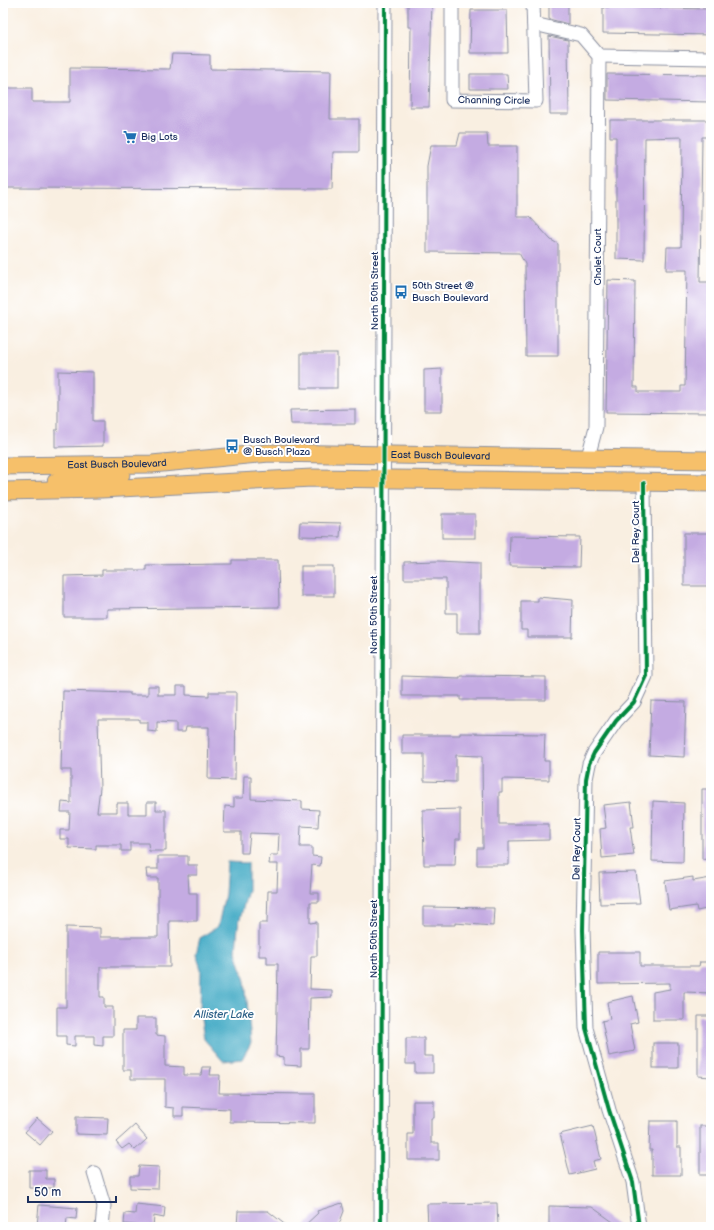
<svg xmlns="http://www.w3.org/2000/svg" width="714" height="1230" viewBox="0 0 714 1230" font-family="'Balsamiq Sans',sans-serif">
  <rect width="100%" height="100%" fill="#fff"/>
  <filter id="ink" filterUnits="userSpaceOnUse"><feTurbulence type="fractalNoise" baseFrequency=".025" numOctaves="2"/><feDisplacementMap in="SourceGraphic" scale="8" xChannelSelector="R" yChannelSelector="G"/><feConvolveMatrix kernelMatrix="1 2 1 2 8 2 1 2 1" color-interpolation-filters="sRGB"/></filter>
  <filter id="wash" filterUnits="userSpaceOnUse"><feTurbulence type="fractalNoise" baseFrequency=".012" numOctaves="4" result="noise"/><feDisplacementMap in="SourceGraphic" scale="16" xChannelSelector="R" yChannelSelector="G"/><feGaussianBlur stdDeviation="0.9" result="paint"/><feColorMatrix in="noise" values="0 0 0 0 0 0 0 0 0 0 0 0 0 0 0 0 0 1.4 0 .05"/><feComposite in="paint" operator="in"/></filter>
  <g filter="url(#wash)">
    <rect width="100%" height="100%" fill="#f9efe1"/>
    <path fill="#48adc7" stroke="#326e92" d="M227,862l21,1v27l-10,36 -2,25 9,30 6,62 -9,16 -19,2 -19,-22 -4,-27 1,-43 -5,-15 4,-16 18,-12 7,-32z"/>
    <g id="blocks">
      <g fill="#c4abe2">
        <path d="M408,3h24l-3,104h-19l1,-80h-3z"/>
        <path d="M549,3h19v21l-19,-5z"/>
        <path d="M603,7l108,2v26l-108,-2z"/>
        <path d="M471,10h36l1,43h-38z"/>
        <path d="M549,36l19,4 1,74h-19z"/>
        <path d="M172,54l38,1v14l121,2 -1,48h29v33h-26l-1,37 -329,-1v-100h29v14h38v-34l100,1z"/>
        <path d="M470,74h37l1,15h-38z"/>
        <path d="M607,74l104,1v27l-104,-2z"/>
        <path d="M610,120h99v17h-7l-2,145h11v131l-105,-1 2,-132 27,1 -1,106h4v5h43v-6h4l2,-116h-21l1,-23h14l1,-110 -37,1 -1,122 -28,-1v-122h-6z"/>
        <path d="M460,133h27l1,13h29v71h13l21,23 7,4v112h-32l-1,-92 -6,-11 -92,-1v-86l4,-21h26z"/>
        <rect x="301" y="353" width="36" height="35"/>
        <path d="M442,369v42h-18v-41z"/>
        <path d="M58,371l35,1v49h10v25l-48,1v-17h3z"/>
        <path d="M355,409v15h-64l-1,-14z"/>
        <rect x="442" y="514" width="33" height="24"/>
        <path d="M300,522l41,1 -1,14 -41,-1z"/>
        <path d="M684,533h27l-2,53h-25z"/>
        <path d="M510,536l70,1 -1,30 -70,-1z"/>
        <path d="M232,560h46l1,47 -172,2v8h-43v-41l38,-1v-5h44v-5l86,-1z"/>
        <path d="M438,561l42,2v70h-23v-20h-11v-34h-42v-17z"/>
        <rect x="301" y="566" width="33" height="30"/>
        <path d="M538,597l35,3 -1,37h-45v-7h-6v-29h17z"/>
        <path d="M402,676l58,2v-2l86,1v23h-86v-4h-58z"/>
        <path d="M148,686h10v9h19v-9h9v9l23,1v-4h27l-1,88 -27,-1 1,-52h-23l-1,5h-9v-9l-19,-1v10l-9,-1v-9h-9v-3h-41l2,69 -3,24h20v-9h11v11h19v-12h9v8h10v41h-17l-1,-8h-18v8h-9v-6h-25v4l-27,-1v-9h-9v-9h9l1,-18h-9l1,-10 9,1v-33h-10l2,-79 67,2v2h18z"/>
        <path d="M651,701l35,1 -2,55 -35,-2z"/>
        <path d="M460,733l85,1 -1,27h5v19l-47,-1v13h-3v32h50v16l-40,1v24h-32v-17h6l-1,-92 -26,-1v27l-32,-1v-27h-22v-19h58z"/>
        <path d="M244,776h7v23l51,2v8l17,1 -1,17 -17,-1 -1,21h12v9l9,1 -1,9 -8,-1 -2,28h9v9h-9v21l7,-1v34h-6l-1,33 22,1v7l-22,1 -1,51h-8v17l-17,-1v-8l-8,-1 2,-92h-11v-8h-8v-33h8l1,-32h9l1,-27h-9l1,-9h8l1,-21 -29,-1 -2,20h-7v-21h-17l1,-26 9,1v-9h9z"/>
        <path d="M702,789h9v71l-9,-1z"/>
        <path d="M653,801l31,2 -1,59 -31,-1z"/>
        <path d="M631,802l3,25h-4l4,28 -32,3 -2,-29 6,-1 -3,-23z"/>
        <path d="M460,809v30h-4l-1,26h-31l-1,-55z"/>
        <path d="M158,856h30v9h9v10h-9l1,18h8v28h-28l1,46h-70v30h4v10h9v29h-10v10l-9,-1v-9h-19v10l-9,-1v-9h-9v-29h9v-80l34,1v9h58v-59h-11l-1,-9h12z"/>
        <path d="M636,872l4,31 -40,1 -1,-31z"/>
        <path d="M693,877v4l18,-3v30l-14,3 -1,-5 -27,4 -4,-29z"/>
        <path d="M423,907l71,1 -1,18 -38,-3v2h-32z"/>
        <path d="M598,952h42v14h59l1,-4h11v31l-27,-1v28h-31v-28l17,-3v-6l-72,1z"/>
        <path d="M633,996l5,26 -8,2 5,27 -26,5 -7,-35 8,-2 -3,-17z"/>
        <path d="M698,1016h13v61l-13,-1z"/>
        <path d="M136,1018h20v17l9,1v30l19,1v8h17l1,-8h9l-1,8h10l-1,18 96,1v29l-85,-1v-13l-47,-2v9h-9v-8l-9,-1v-28h-34v-9h-8v-40h13z"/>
        <path d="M406,1038h18v18h9v17h-18v-9h-9z"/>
        <rect x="653" y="1043" width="25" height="25"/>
        <path d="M413,1101h21v17h-3v25h8v17h-31v-26h5z"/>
        <path d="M76,1117l32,1 -1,17 -31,-1z"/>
        <path d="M37,1118l15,13 -12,14 -15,-13z"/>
        <path d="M650,1121h27v26h4v28h-29v-25h-3z"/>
        <path d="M135,1125l12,14 -12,11 -6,-6 -7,5 -6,-7z"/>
        <path d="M593,1126l8,33 -8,2 2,8 -25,6 -10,-41z"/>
        <rect x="700" y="1126" width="11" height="49"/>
        <path d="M139,1166l20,1 -1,22 -28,-1v-12h8z"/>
        <path d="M29,1170h17v9h8v9h-25z"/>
        <path d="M342,1203l2,8 -6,16h-35l15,-14 -1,-2z"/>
        <path d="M497,1203l1,24h-70l-1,-23z"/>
        <path d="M136,1204l29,3 -1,11 -10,-2 -1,11 -29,-3 1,-11 10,1z"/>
        <path d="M39,1205l38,3 -1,11 -9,-1 -1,9 -29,-1z"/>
        <path d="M549,1206l43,1 28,20h-71z"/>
        <path d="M238,1211h30l20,16h-51z"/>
      </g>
    </g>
  </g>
  <g filter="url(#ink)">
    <use href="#blocks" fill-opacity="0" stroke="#8a8fa0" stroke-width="1"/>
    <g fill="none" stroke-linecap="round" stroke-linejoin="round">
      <g stroke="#8a8fa0" stroke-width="15">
        <g id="minor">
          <path id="s1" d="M452,3v97l84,1 -3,-98"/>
          <path d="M534,24l47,11 18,21 -3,371 -8,30"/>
          <path d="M599,56l112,2"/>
          <path d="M94,1173l10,33 -2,21"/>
          <path d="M381,1227l4,-1224"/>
          <path d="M639,1227l-6,-45 -24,-72 -23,-82 -3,-98 3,-151 3,-15 5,-11 22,-32 18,-19 12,-26 -2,-193"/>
        </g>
      </g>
      <g stroke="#8a8fa0" stroke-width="19">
        <g id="major">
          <path id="s2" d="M3,466l149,-2 117,-11 442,7"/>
          <path d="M56,482l4,-2 61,-6"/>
          <path d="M3,491l98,-2 211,-11 399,5"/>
        </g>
      </g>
      <use href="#minor" stroke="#fff" stroke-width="13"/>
      <use href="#major" stroke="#f6c06b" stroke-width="17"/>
      <g stroke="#fff" stroke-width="6">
        <g id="cycleway">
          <path d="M381,1227l4,-1224"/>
          <path d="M639,1227l-6,-45 -24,-72 -23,-82 -3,-98 3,-151 3,-15 5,-11 22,-32 18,-19 12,-26 -2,-193"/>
        </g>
      </g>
      <use href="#cycleway" stroke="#00873e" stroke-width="4"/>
    </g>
  </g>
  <defs>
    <g id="supermarket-bare" transform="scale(1.08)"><path d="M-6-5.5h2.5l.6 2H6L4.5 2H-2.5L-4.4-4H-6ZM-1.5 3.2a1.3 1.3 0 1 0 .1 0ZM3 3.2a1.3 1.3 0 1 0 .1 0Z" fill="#1f6fb2" stroke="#fff" stroke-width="2.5" paint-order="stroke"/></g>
    <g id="bus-bare" transform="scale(1.08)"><path d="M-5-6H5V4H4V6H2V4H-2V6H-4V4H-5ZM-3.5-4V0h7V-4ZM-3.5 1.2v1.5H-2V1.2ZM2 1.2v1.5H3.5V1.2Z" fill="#1f6fb2" stroke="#fff" stroke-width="2.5" paint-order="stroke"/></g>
  </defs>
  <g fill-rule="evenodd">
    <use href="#supermarket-bare" x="130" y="137"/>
    <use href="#bus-bare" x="401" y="292"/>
    <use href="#bus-bare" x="232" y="446"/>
  </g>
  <g text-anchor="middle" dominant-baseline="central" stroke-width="4" stroke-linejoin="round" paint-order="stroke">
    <g font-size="10" fill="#1b2f5e" stroke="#fff">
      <text stroke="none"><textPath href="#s1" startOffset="139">Channing Circle</textPath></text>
      <text transform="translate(598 257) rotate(-90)">Chalet Court</text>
      <text transform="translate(375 291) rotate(-90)">North 50th Street</text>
      <text stroke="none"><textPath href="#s2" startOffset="438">East Busch Boulevard</textPath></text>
      <text stroke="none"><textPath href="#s2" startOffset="114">East Busch Boulevard</textPath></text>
      <text transform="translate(636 532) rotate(-90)">Del Rey Court</text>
      <text transform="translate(374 615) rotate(-90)">North 50th Street</text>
      <text transform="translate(577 849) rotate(-89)">Del Rey Court</text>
      <text transform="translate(374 939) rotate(-90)">North 50th Street</text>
    </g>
    <g font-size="10" fill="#1b2f5e" stroke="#fff" text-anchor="start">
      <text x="141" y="137">Big Lots</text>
      <text x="412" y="286">50th Street @<tspan x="412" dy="12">Busch Boulevard</tspan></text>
      <text x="243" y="440">Busch Boulevard<tspan x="243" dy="12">@ Busch Plaza</tspan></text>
    </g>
    <g font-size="11" font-style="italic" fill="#2d6188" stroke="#fff">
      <text x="224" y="1014">Allister Lake</text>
    </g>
  </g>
  <rect width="714" height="1230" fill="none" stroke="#fff" stroke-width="16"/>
  <path d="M28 1196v6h88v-6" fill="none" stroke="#1b2f5e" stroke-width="2"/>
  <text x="34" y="1196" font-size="12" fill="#1b2f5e" stroke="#ffffff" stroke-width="3" paint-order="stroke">50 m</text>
</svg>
